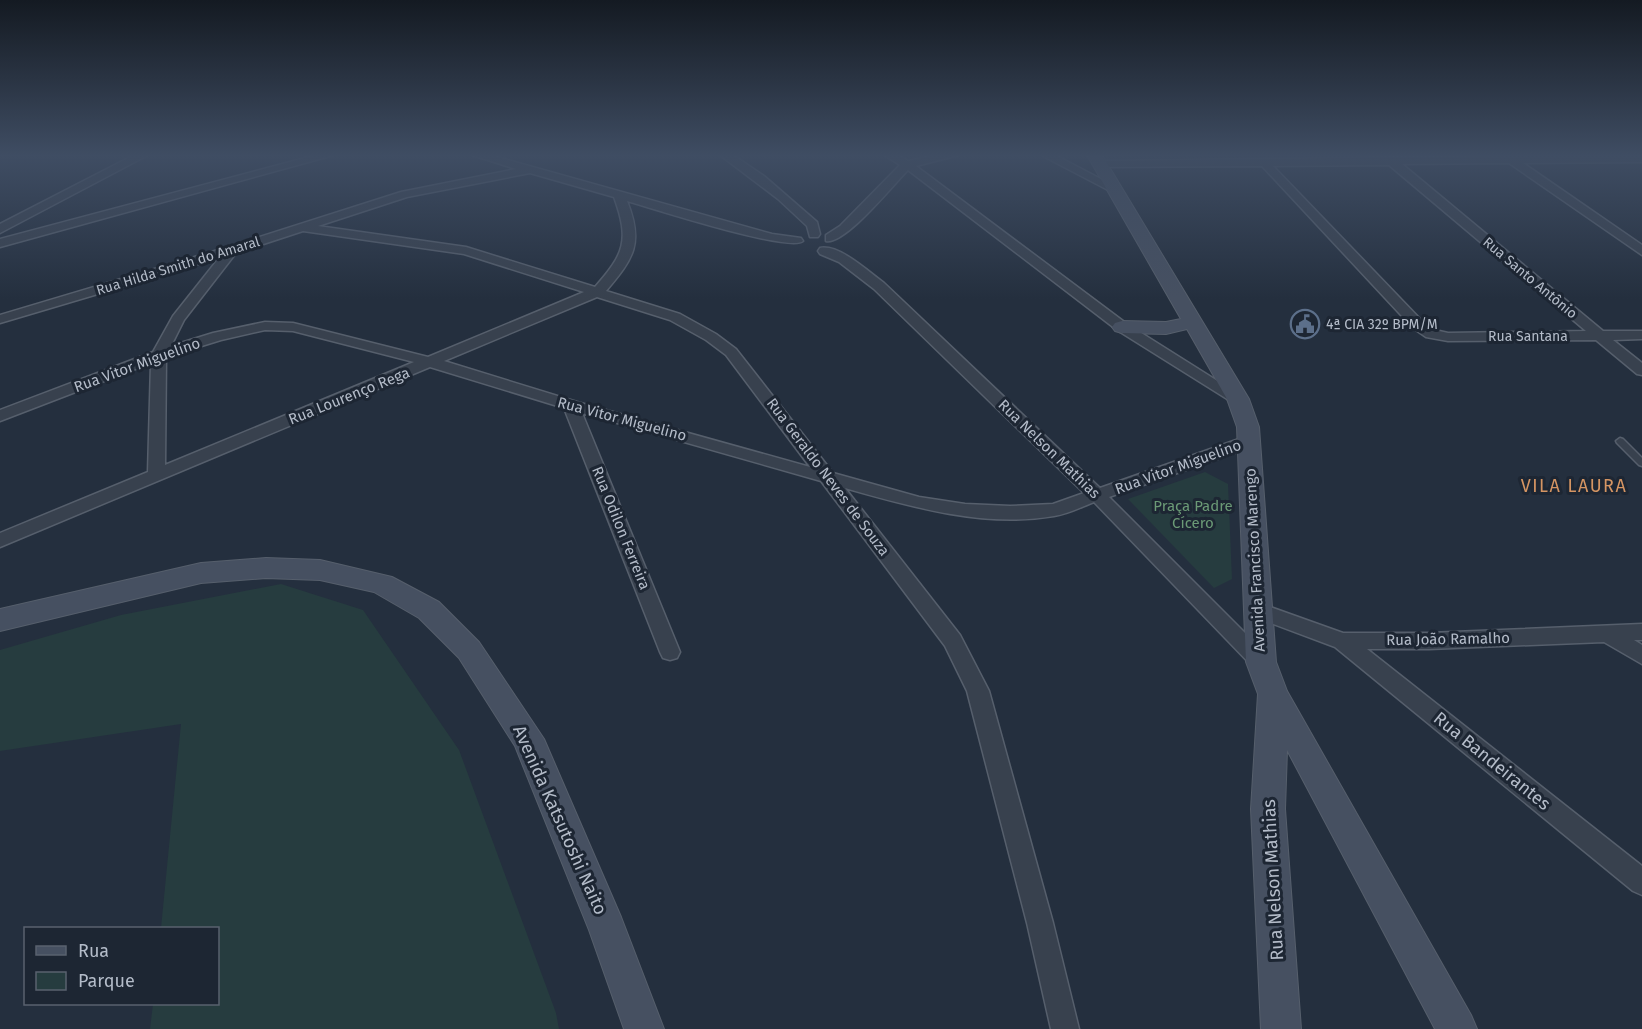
<svg xmlns="http://www.w3.org/2000/svg" width="1642" height="1029" viewBox="0 0 1642 1029" font-family="'Fira Sans',sans-serif">
  <rect width="100%" height="100%" fill="#242f3e"/>
  <g fill="#263c3f">
    <path d="M1205,472l23,12 4,95 -18,9 -86,-89z"/>
    <path d="M281,584l82,26 96,140 97,263 3,16h-409l3,-25h65v-76h-57l20,-204 -181,27v-101l121,-35z"/>
  </g>
  <g fill="none" stroke-linecap="round" stroke-linejoin="round">
    <g stroke="#565f6c" stroke-width="3">
      <path id="lane" d="M1620,438l3,1 19,19v8l-3,-1 -22,-22 -1,-2z"/>
    </g>
    <g stroke="#565f6c" stroke-width="3">
      <g id="street">
        <path d="M134,155h14l-148,78v-9z"/>
        <path d="M316,155h18l-334,92v-8z"/>
        <path d="M472,155h18l282,79 29,4 2,3c-13,12 -151,-33 -176,-40 17,42 7,57 -21,90l74,23 36,20 20,15 97,124 86,24 46,7 45,2 43,-2 31,-11 -210,-204 -35,-27 -19,-8 -2,-3 2,-3c19,-4 49,24 64,35l216,205 142,-50h12l2,4 -2,4 -145,51 159,159 4,6 -4,6 -7,2 -7,-2 -160,-166c-13,5 -26,12 -40,14 -70,12 -142,-9 -209,-28l115,147 29,56 64,232 26,106h-28l-24,-106 -60,-232 -22,-45 -124,-165 -239,-68 98,239 -3,6 -7,2 -7,-2 -3,-6 -96,-244 -134,-41 -430,180v-14l148,-61 3,-109 -151,58v-11l153,-58 20,-36 46,-58 -219,65v-8l228,-68 173,-55 115,-23zM530,173l84,24c16,44 10,57 -19,90l-129,-40 -148,-21 89,-29zM303,231l161,23 120,38 -156,65 -135,-34 -28,-1 -52,11 -42,13 13,-26 52,-67zM597,297l73,23 36,20 20,15 84,112 -233,-65 -133,-41zM265,330l28,1 121,31 -249,103 1,-108 55,-17z"/>
        <path d="M720,155h13l31,21 53,46 3,12 -2,3h-8l-3,-11 -29,-27z"/>
        <path d="M884,155h14l10,6 28,-6h23l-43,11 211,158 119,75 -8,5 -6,-2 -115,-72 -209,-160c-15,15 -63,75 -82,71v-6l14,-9 60,-61z"/>
        <path d="M1041,155h14l65,34 -6,3 -4,-1z"/>
        <path d="M1510,156h132v6l-119,1 119,82v10l-133,-92 -107,1 201,167h39v8l-29,1 29,23v12l-5,-1 -41,-34 -148,1 -22,-4 -13,-9 -151,-162 -163,1 -5,-3 5,-3zM1389,165l197,166 -138,2 -13,-3 -12,-8 -150,-156z"/>
        <path d="M1259,603l84,30h86l213,-9v16h-8l8,5v19l-38,-22 -175,7h-62l275,217v29l-9,-4 -298,-244 -83,-31 -3,-5 3,-5z"/>
      </g>
    </g>
    <g stroke="#565f6c" stroke-width="2">
      <g id="secondary">
        <path d="M1087,155h15l147,244 10,28 17,235 11,29 184,324 6,14h-42l-148,-279 -2,59 16,220h-40l-10,-220 7,-115 -12,-32 -9,-235 -10,-28 -40,-70 -21,5 -44,-1 -7,-2 -3,-4 3,-4 7,-2 44,1 15,-3z"/>
        <path d="M266,558l54,2 72,17 47,25 40,40 65,97 77,178 43,112h-40l-35,-99 -74,-184 -56,-88 -40,-40 -45,-26 -54,-12 -54,-2 -65,5 -201,48v-22l201,-46z"/>
      </g>
    </g>
    <use href="#lane" fill="#38414e" fill-rule="evenodd"/>
    <use href="#street" fill="#38414e" fill-rule="evenodd"/>
    <use href="#secondary" fill="#465061" fill-rule="evenodd"/>
  </g>
  <linearGradient id="sky" x2="0" y2="1"><stop stop-color="#141a22"/><stop offset="0.52" stop-color="#3f4d63"/><stop offset="1" stop-color="#3f4d63" stop-opacity="0"/></linearGradient>
  <rect width="1642" height="299" fill="url(#sky)"/>
  <defs>
    <g id="civic-ring" transform="scale(1.5)"><circle r="9.5" fill="#1d2633" stroke="#5c6f8a" stroke-width="1.5"/><path d="M-.6-6.5H3V-4.5H.6V-3L4-1V1h2V6H-6V1h2V-1L-.6-3ZM-1.2 2.5V6h2.4V2.5Z" fill="#5c6f8a"/></g>
  </defs>
  <g fill-rule="evenodd">
    <use href="#civic-ring" x="1305" y="324"/>
  </g>
  <g text-anchor="middle" dominant-baseline="central" stroke-width="6" stroke-linejoin="round" paint-order="stroke">
    <g font-size="14" fill="#b4bcc9" stroke="#1d2633">
      <text transform="translate(178 266) rotate(-17)">Rua Hilda Smith do Amaral</text>
      <text transform="translate(1530 278) rotate(40)">Rua Santo Antônio</text>
      <text x="1528" y="336">Rua Santana</text>
    </g>
    <g font-size="14" fill="#b4bcc9" stroke="#1d2633" text-anchor="start">
      <text x="1326" y="324">4ª CIA 32º BPM/M</text>
    </g>
    <g font-size="15" fill="#b4bcc9" stroke="#1d2633">
      <text transform="translate(137 365) rotate(-20)">Rua Vitor Miguelino</text>
      <text transform="translate(349 396) rotate(-22)">Rua Lourenço Rega</text>
      <text transform="translate(622 419) rotate(15)">Rua Vitor Miguelino</text>
      <text transform="translate(1049 449) rotate(44)">Rua Nelson Mathias</text>
      <text transform="translate(1178 467) rotate(-20)">Rua Vitor Miguelino</text>
      <text transform="translate(828 477) rotate(53)">Rua Geraldo Neves de Souza</text>
      <text transform="translate(621 528) rotate(68)">Rua Odilon Ferreira</text>
      <text transform="translate(1255 560) rotate(-93)">Avenida Francisco Marengo</text>
      <text transform="translate(1448 639) rotate(-1)">Rua João Ramalho</text>
    </g>
    <g font-size="15" fill="#6b9a76" stroke="#1d2633">
      <text x="1193" y="506">Praça Padre<tspan x="1193" dy="17">Cícero</tspan></text>
    </g>
    <g font-size="18" letter-spacing="1.5" fill="#d59563" stroke="#1d2633">
      <text x="1574" y="486">VILA LAURA</text>
    </g>
    <g font-size="18" fill="#b4bcc9" stroke="#1d2633">
      <text transform="translate(1492 761) rotate(39)">Rua Bandeirantes</text>
      <text transform="translate(560 820) rotate(66)">Avenida Katsutoshi Naito</text>
      <text transform="translate(1273 880) rotate(-93)">Rua Nelson Mathias</text>
    </g>
  </g>
  <rect x="24" y="927" width="195" height="78" fill="#1d2633" stroke="#59626f" stroke-width="1.5"/>
  <rect x="36" y="946" width="30" height="9" fill="#465061" stroke="#59626f" stroke-width="1.5"/>
  <text x="78" y="957" font-size="18" fill="#b4bcc9">Rua</text>
  <rect x="36" y="972" width="30" height="18" fill="#263c3f" stroke="#59626f" stroke-width="1.5"/>
  <text x="78" y="987" font-size="18" fill="#b4bcc9">Parque</text>
</svg>
